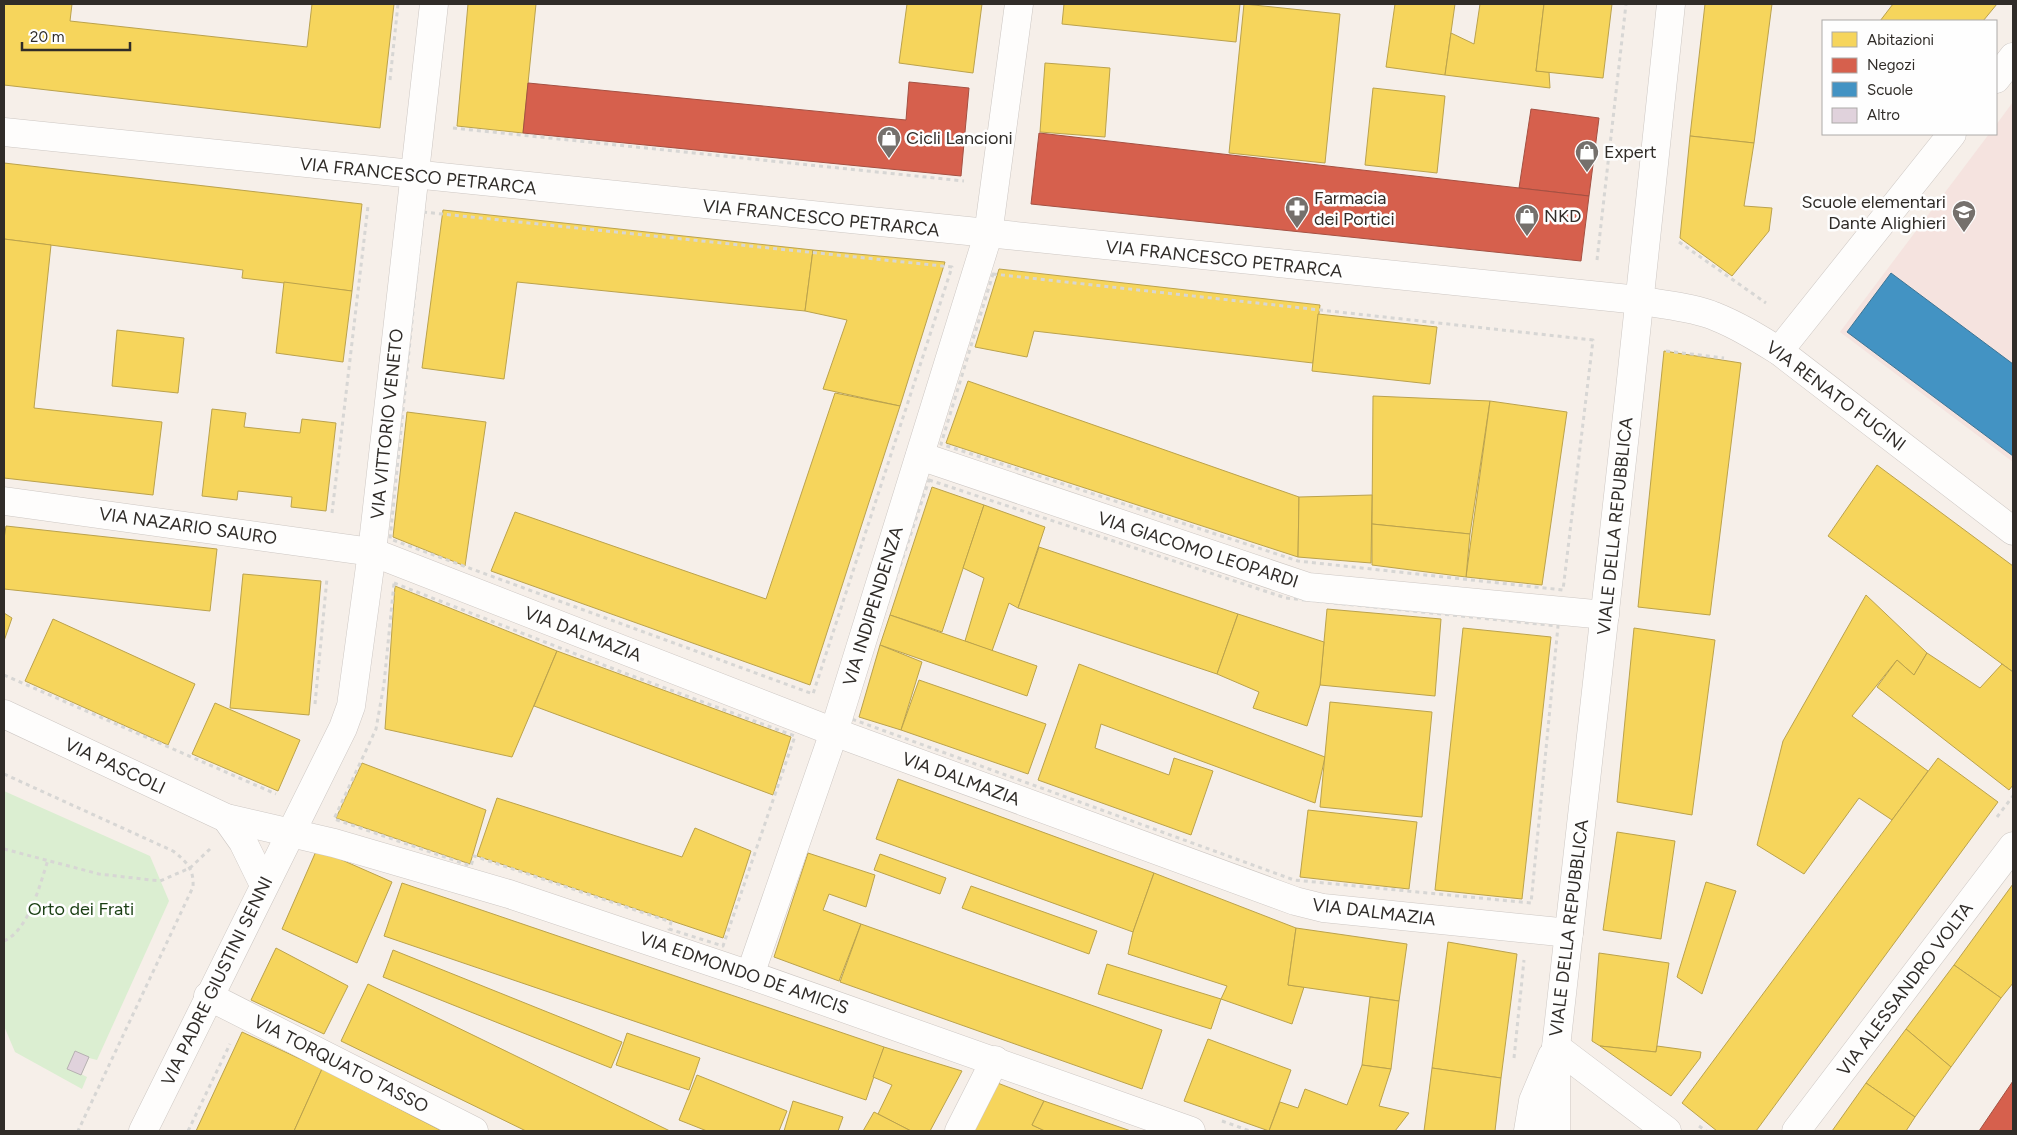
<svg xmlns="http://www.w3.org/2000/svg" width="2017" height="1135" viewBox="0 0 2017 1135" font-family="Figtree,sans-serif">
  <rect width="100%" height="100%" fill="#f6efe9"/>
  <path fill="#f5e3df" d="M2013,102v360l-173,-130 149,-198h7v-9z"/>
  <path fill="#dbeed1" d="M4,791l146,65 19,45 -72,159 -8,-2 -8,16 6,3 -5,12 -67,-37 -11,-26z"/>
  <g fill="#f6d55c" stroke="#bba24c">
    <path d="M4,4h68l-2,17 237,26 5,-43h82l-14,124 -376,-43z"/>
    <path d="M468,4h68l-13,129 -66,-7z"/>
    <path d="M907,4h75l-9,69 -74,-10z"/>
    <path d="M1064,4h176l-4,38 -174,-18z"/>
    <path d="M1244,4l96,10 -15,149 -96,-10z"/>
    <path d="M1395,4h60l-10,71 -59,-8z"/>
    <path d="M1480,4h64l-8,67 13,1 1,16 -105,-13 6,-42 23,11z"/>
    <path d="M1544,4h68l-9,74 -67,-7z"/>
    <path d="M1705,4h67l-18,139 -64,-7z"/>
    <path d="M1893,4h104l-14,17h-103z"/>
    <path d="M1045,63l65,5 -5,69 -65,-5z"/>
    <path d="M1373,88l72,8 -8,77 -72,-8z"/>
    <path d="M1690,136l64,7 -10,63 28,2 -3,23 -37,45 -52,-38z"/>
    <path d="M4,163l358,41 -10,87 -110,-13 1,-8 -239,-31z"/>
    <path d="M443,210l370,40 -8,61 -288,-29 -13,97 -82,-11z"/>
    <path d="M4,239l47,6 -17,163 128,14 -9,73 -149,-17z"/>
    <path d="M813,250l132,12 -45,144 -77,-17 24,-69 -42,-9z"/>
    <path d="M999,269l321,36 -7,58 -279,-32 -7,26 -52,-10z"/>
    <path d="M284,282l68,9 -9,71 -67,-9z"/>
    <path d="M1318,314l119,13 -7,57 -118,-13z"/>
    <path d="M117,330l67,8 -6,55 -66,-7z"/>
    <path d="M1664,351l77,12 -31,252 -72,-8z"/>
    <path d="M968,381l331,116 -1,60 -352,-114z"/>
    <path d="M835,393l65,13 -90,279 -319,-114 24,-59 251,87z"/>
    <path d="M1373,396l117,5 -20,133 -98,-10z"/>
    <path d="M1490,401l77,11 -25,173 -76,-8z"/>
    <path d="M212,409l34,4 -2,14 56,6 2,-14 34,4 -10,88 -35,-4 1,-10 -54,-6 -1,9 -35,-4z"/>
    <path d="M407,412l79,10 -21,144 -72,-29z"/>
    <path d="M1877,465l136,101v106l-185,-136z"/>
    <path d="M932,487l52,18 -42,127 -52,-17z"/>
    <path d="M1372,495l-1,68 -73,-6 1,-60z"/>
    <path d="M984,505l61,22 -27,81 -9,-5 -17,48 -27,-10 19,-63 -21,-10z"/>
    <path d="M1372,524l98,10 -4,43 -94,-12z"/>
    <path d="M6,526l211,23 -7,62 -206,-22v-50z"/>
    <path d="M1039,547l199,67 -21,60 -199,-66z"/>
    <path d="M243,574l78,7 -12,134 -79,-7z"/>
    <path d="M395,586l162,65 -45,106 -127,-28z"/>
    <path d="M1866,595l61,58 -13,22 -17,-15 -45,56 76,55 -36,49 -33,-22 -55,76 -47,-29 26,-104z"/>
    <path d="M1327,609l114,10 -6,77 -115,-11z"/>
    <path d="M4,613l8,5 -8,23z"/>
    <path d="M1238,614l86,28 -4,43 -13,41 -54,-18 6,-16 -42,-18z"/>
    <path d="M890,615l147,51 -10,30 -147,-51z"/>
    <path d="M53,619l142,65 -27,61 -143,-64z"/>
    <path d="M1463,628l88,9 -29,262 -87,-9z"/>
    <path d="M1634,628l81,12 -23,175 -75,-13z"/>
    <path d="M880,645l42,17 -21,68 -42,-13z"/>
    <path d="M557,651l234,86 -18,58 -239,-89z"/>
    <path d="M1927,653l53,35 22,-24 11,8v113l-4,5 -132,-103 20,-27 17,15z"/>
    <path d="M1079,664l246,93 -10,46 -214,-79 -6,24 74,27 5,-17 39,13 -22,64 -153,-55z"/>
    <path d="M919,680l127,44 -18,50 -127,-44z"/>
    <path d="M1330,702l102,10 -10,105 -102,-10z"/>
    <path d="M215,703l85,37 -22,51 -86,-37z"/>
    <path d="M1938,758l60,44 -242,329h-39l-35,-28z"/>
    <path d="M362,763l124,47 -16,54 -134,-46z"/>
    <path d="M898,779l256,94 -21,59 -257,-93z"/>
    <path d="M497,798l185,59 13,-29 56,23 -28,87 -246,-82z"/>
    <path d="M1308,810l109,12 -8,67 -109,-12z"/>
    <path d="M1617,832l58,9 -14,98 -58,-9z"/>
    <path d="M317,849l75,33 -35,81 -75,-34z"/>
    <path d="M808,853l67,22 -9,32 -37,-13 -6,16 38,14 -22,57 -65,-24z"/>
    <path d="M880,854l66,24 -6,16 -66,-24z"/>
    <path d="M1154,873l142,55 -8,57 16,2 -12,37 -71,-25 6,-13 -99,-32 5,-22z"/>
    <path d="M1706,882l30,9 -34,103 -25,-17z"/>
    <path d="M402,883l482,164 -18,53 -482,-164z"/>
    <path d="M2013,884v99l-12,15 -47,-33z"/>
    <path d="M971,886l126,45 -8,23 -127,-46z"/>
    <path d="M861,924l301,106 -20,59 -302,-107z"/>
    <path d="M1296,928l111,16 -8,57 -111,-16z"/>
    <path d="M1448,942l69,12 -16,124 -69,-10z"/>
    <path d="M276,948l72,38 -24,48 -73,-34z"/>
    <path d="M393,950l229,92 -11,26 -228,-91z"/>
    <path d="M1599,953l70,10 -13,89 -56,-6 -8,-5z"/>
    <path d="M1107,964l114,35 -10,30 -113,-35z"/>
    <path d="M1954,965l47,33 -50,69 -45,-38z"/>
    <path d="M368,984l302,147h-144l-185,-90z"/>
    <path d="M1370,997l29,4 -8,68 -29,-4z"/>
    <path d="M1906,1029l45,38 -36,50 -49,-34z"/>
    <path d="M242,1032l80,37 -28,62h-98z"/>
    <path d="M627,1033l73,25 -11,32 -73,-25z"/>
    <path d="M1208,1039l83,31 -22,61 -85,-30z"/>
    <path d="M1600,1046l56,6 1,-6 44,6 -1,6 -29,38z"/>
    <path d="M884,1047l78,24 -32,60h-19l-33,-17 14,-29 -19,-8z"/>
    <path d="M1362,1065l29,4 -12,37 30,7 -14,18h-126l11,-29 18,6 7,-19 42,16z"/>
    <path d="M1432,1068l69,10 -6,53h-71z"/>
    <path d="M322,1069l120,62h-148z"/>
    <path d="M697,1075l90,36 -8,20h-72l-28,-11z"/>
    <path d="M995,1082l49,19 -12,24 13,6h-74z"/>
    <path d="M1866,1083l49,34 -9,14h-74z"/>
    <path d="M793,1101l50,16 -5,14h-54z"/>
    <path d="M1044,1101l87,30h-86l-13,-6z"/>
    <path d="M874,1112l4,2 33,17h-48z"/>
  </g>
  <g fill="#d6604d" stroke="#a45042">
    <path d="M909,82l60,6 -8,88 -438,-43 5,-50 378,37z"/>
    <path d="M1531,109l68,9 -10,78 -70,-8z"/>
    <path d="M1039,133l550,63 -8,65 -550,-57z"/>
    <path d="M2013,1081v50h-34z"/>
  </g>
  <path fill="#4393c3" stroke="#3d7494" d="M1891,273l122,91v92l-166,-124z"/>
  <path fill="#e0d2dc" stroke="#b6b1b1" d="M75,1051l14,6 -8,18 -14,-6z"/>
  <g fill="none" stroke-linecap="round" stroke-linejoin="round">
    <g stroke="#cdc7c3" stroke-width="29">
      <g id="minor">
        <path d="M1996,79l17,-22"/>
        <path d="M4,132l1635,168c23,5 54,7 75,16 23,9 44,22 65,35l234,180"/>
        <path d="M1779,351l173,-217"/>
        <path d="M920,456l388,131 297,28"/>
        <path d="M4,501l368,51 462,180 461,169 28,7 246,25"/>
        <path d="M4,714l222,104 108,25 175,51 241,81 441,156"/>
        <path d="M226,818l17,24 21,43"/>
        <path d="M750,975l84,-243 154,-497 31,-231"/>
        <path d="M208,996l266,135"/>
        <path d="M1556,1047l111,84"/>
        <path d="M143,1131l200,-403 8,-22 21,-154 62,-548"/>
        <path d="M959,1131l36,-71"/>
        <path d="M1528,1131l5,-30 19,-45"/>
        <path d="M1556,1131v-84l74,-658 41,-385"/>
        <path d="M1796,1131l217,-285"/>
      </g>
    </g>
    <g stroke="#d7d6d4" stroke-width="3" stroke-dasharray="4 4" stroke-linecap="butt">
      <path d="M390,80l8,-76"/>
      <path d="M453,128l511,53"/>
      <path d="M423,212l529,55 -139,427 -423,-155z"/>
      <path d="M1679,242l87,61"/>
      <path d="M1597,260l29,-256"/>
      <path d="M993,274l600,66 -30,250 -265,-29 -357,-117z"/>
      <path d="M1666,351l58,7"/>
      <path d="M929,480l357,118 272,28 -27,277 -237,-23 -445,-162z"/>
      <path d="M332,513l36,-307"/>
      <path d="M394,583l225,88 176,65 -72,210 -54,-17 2,-7 -197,-66 -3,10 -137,-47 42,-90 8,-45z"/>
      <path d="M4,675l272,119"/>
      <path d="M315,704l12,-126"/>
      <path d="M4,774l169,77c14,11 21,18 20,36l-115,244"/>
      <path d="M1997,817l16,-21"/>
      <path d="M4,849l95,25 61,7 30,-13 20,-19"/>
      <path d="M4,941c25,-11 36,-57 44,-81"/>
      <path d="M1514,1058l10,-98"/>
      <path d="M1222,1121l28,10"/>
      <path d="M1699,1126l7,5"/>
      <path d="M188,1131l42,-87"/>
    </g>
    <use href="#minor" stroke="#fefdfc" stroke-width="28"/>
  </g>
  <defs>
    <g id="shop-pin" transform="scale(1.25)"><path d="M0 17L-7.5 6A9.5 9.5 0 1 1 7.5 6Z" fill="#75706c" stroke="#fefefe"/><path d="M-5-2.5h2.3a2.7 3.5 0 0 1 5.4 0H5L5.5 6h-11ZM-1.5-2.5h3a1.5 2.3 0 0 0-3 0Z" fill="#fff"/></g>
    <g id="pharmacy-pin" transform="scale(1.25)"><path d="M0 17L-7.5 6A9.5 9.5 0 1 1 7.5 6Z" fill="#75706c" stroke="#fefefe"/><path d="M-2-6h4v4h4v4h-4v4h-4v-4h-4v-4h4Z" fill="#fff"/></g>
    <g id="school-pin" transform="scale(1.25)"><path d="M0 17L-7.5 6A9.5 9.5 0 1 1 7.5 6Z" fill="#75706c" stroke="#fefefe"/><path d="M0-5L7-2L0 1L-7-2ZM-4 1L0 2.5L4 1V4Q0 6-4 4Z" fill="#fff"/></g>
  </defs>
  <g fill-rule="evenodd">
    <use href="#shop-pin" x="889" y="138"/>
    <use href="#shop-pin" x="1587" y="152"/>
    <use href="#pharmacy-pin" x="1297" y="208"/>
    <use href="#school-pin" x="1964" y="212"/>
    <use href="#shop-pin" x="1527" y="216"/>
  </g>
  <g text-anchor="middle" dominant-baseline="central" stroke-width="5" stroke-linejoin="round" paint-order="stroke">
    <g font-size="18" fill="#302c28" stroke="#fefefe" text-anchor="start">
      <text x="906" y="138">Cicli Lancioni</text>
      <text x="1604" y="152">Expert</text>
      <text x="1314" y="198">Farmacia<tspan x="1314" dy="21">dei Portici</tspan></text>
      <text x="1946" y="202" text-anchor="end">Scuole elementari<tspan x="1946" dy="21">Dante Alighieri</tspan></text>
      <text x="1544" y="216">NKD</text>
    </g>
    <g font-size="18" fill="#302c28" stroke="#fefefe">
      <text transform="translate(418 176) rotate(6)">VIA FRANCESCO PETRARCA</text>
      <text transform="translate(821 218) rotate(6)">VIA FRANCESCO PETRARCA</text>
      <text transform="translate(1224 259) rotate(6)">VIA FRANCESCO PETRARCA</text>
      <text transform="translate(1836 396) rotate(37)">VIA RENATO FUCINI</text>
      <text transform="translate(387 424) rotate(-84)">VIA VITTORIO VENETO</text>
      <text transform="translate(188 526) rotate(8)">VIA NAZARIO SAURO</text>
      <text transform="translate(1615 526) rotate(-84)">VIALE DELLA REPUBBLICA</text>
      <text transform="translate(1198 550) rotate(18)">VIA GIACOMO LEOPARDI</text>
      <text transform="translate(873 606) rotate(-73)">VIA INDIPENDENZA</text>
      <text transform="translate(583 634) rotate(21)">VIA DALMAZIA</text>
      <text transform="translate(115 766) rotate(25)">VIA PASCOLI</text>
      <text transform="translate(961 779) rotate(20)">VIA DALMAZIA</text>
      <text transform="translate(1374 912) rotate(7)">VIA DALMAZIA</text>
      <text transform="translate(1569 928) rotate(-83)">VIALE DELLA REPUBBLICA</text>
      <text transform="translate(744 973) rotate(19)">VIA EDMONDO DE AMICIS</text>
      <text transform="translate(217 981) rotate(-64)">VIA PADRE GIUSTINI SENNI</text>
      <text transform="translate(1905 989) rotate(-53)">VIA ALESSANDRO VOLTA</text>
      <text transform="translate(341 1064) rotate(27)">VIA TORQUATO TASSO</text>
    </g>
    <g font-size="18" fill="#193e12" stroke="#fefefe">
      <text x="81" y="909">Orto dei Frati</text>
    </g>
  </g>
  <rect width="2017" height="1135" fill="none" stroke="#302c28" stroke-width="10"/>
  <rect x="1822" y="20" width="175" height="115" fill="#fefefe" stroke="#acaaa8"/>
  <rect x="1832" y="32" width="25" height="15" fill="#f6d55c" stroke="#acaaa8"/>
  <text x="1867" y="45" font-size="15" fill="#302c28">Abitazioni</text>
  <rect x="1832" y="58" width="25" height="15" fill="#d6604d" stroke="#acaaa8"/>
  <text x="1867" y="70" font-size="15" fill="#302c28">Negozi</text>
  <rect x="1832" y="82" width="25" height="15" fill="#4393c3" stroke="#acaaa8"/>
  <text x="1867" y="95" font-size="15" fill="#302c28">Scuole</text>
  <rect x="1832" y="108" width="25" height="15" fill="#e0d2dc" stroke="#acaaa8"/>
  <text x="1867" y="120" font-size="15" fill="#302c28">Altro</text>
  <path d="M22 42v8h108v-8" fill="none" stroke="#302c28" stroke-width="2.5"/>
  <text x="30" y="42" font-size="15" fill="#302c28" stroke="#fefefe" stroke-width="4" paint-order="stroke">20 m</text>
</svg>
